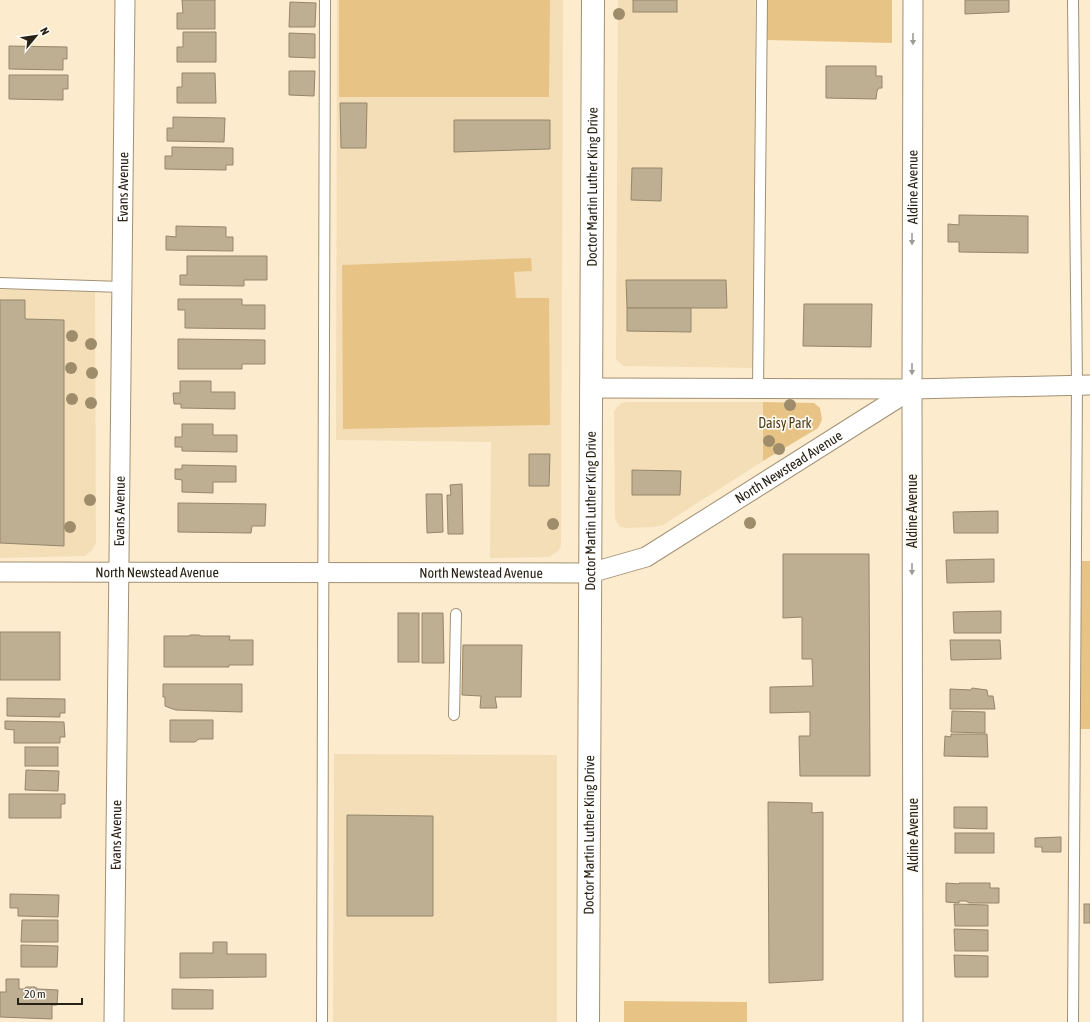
<svg xmlns="http://www.w3.org/2000/svg" width="1090" height="1022" viewBox="0 0 1090 1022" font-family="'Asap Condensed',sans-serif">
  <rect width="100%" height="100%" fill="#fcebcc"/>
  <g fill="#f3deb8">
    <path d="M337,0h226l-2,546 -3,5 -9,6 -59,1 1,-116 -155,-2z"/>
    <path d="M618,0h137l-1,368 -131,-2 -7,-7z"/>
    <path d="M0,290h95l1,253 -4,7 -7,6 -85,2z"/>
    <path d="M628,402h135v59l-100,64 -9,2 -28,1 -6,-1 -3,-4 -2,-5 -1,-107 7,-8z"/>
    <path d="M334,754l223,1v267h-224z"/>
  </g>
  <g fill="#e7c486">
    <path d="M339,0h211l-1,97h-210z"/>
    <path d="M767,0h125v43l-125,-3z"/>
    <path d="M531,258l1,13 -18,1 2,26h33l1,127 -207,4 -1,-164z"/>
    <path d="M763,402l51,1 6,5 2,12 -4,8 -55,33z"/>
    <path d="M1082,561h8v168h-11z"/>
    <path d="M624,1001l123,1v20h-123z"/>
  </g>
  <g fill="#bfaf92" stroke="#95866a">
    <path d="M182,0h33v29h-38v-16h6z"/>
    <rect x="633" y="0" width="44" height="12"/>
    <path d="M965,0h44v12l-44,2z"/>
    <path d="M290,2l26,1 -1,24h-26z"/>
    <path d="M183,32h33v30h-39v-15h6z"/>
    <path d="M289,33l26,1v24l-26,-1z"/>
    <path d="M9,46l58,1v12h-4v11l-54,-1z"/>
    <path d="M826,66h50v10h6v12h-3l-2,3 -1,8 -50,-1z"/>
    <path d="M289,71h26l-1,25 -25,-1z"/>
    <path d="M182,73h33l1,30h-39v-16h5z"/>
    <path d="M9,75h59v14h-5v11l-54,-1z"/>
    <path d="M340,103h27l-1,45h-25z"/>
    <path d="M173,117l52,1 -1,24 -57,-1v-13h6z"/>
    <path d="M454,120h96v29l-96,3z"/>
    <path d="M172,147l61,1v17h-7v5l-61,-1v-13h7z"/>
    <path d="M632,168h30l-1,33 -30,-1z"/>
    <path d="M959,215l69,1v37l-69,-1v-10h-11v-18l11,1z"/>
    <path d="M176,226l50,1v10h7v14l-67,-1v-14l10,1z"/>
    <path d="M187,256h80v24h-23v6l-64,-1v-10h7z"/>
    <path d="M626,280h100l1,28h-100z"/>
    <path d="M178,299h64v6h23v24l-80,-1v-18h-7z"/>
    <path d="M0,300h25v19l39,1v226l-64,-3z"/>
    <path d="M804,304h68l-1,43 -68,-1z"/>
    <path d="M627,308h64v24l-64,-1z"/>
    <path d="M178,339l87,1v24h-23v5h-64z"/>
    <path d="M180,381h31v11h24v17l-54,-1v-4h-7l-1,-11h7z"/>
    <path d="M182,424h31v11h24v17l-55,-1v-4h-7v-10h7z"/>
    <path d="M529,454h21l-1,32h-20z"/>
    <path d="M182,465l54,1v16h-23v11l-31,-1v-12l-7,-1v-10h7z"/>
    <path d="M632,470l49,1 -1,24h-48z"/>
    <path d="M462,484l1,50h-15l-1,-39h4l-1,-10z"/>
    <path d="M426,494h16l1,38 -16,1z"/>
    <path d="M178,503l88,1 -1,22h-13l-1,7 -73,-1z"/>
    <path d="M998,511v22h-44l-1,-21z"/>
    <path d="M783,554h86l1,222h-70l-1,-40h11v-24l-40,1v-26l43,-1 -1,-27h-10v-42l-19,1z"/>
    <path d="M994,559v23l-47,1 -1,-23z"/>
    <path d="M1001,611v22h-47l-1,-21z"/>
    <rect x="398" y="613" width="21" height="49"/>
    <path d="M422,613h21l1,50h-22z"/>
    <rect x="0" y="632" width="60" height="48"/>
    <path d="M190,635h9l2,1h29l-1,4h24v25h-24v2h-65v-31h25z"/>
    <path d="M950,640h50l1,19 -50,1z"/>
    <path d="M463,645h59l-1,52h-26l2,11h-17l1,-12 -19,-1z"/>
    <path d="M163,684h79v28l-66,-2 -6,-2 -5,-2v-9h-2z"/>
    <path d="M972,688l15,2 1,6h5l2,13h-45v-20l21,1z"/>
    <path d="M7,698l58,1v14h-5v4l-53,-1z"/>
    <path d="M952,711l33,1v21l-34,-1z"/>
    <path d="M170,720h43v19h-14l-4,3h-25z"/>
    <path d="M5,721l59,1 1,15h-5v6h-46v-13l-9,-1z"/>
    <path d="M951,734h36l1,23 -44,-1 1,-20 6,1z"/>
    <rect x="25" y="747" width="33" height="19"/>
    <path d="M26,770l33,1 -1,20 -33,-1z"/>
    <path d="M9,794h56v10h-4v14h-52z"/>
    <path d="M768,802l44,1v10l11,-1v168l-54,3z"/>
    <path d="M954,807h33v22l-33,-1z"/>
    <path d="M347,815l86,1v100h-86z"/>
    <rect x="955" y="833" width="39" height="20"/>
    <path d="M1061,837v15h-19v-5h-7v-9z"/>
    <path d="M946,883l13,1v-1h31v5h9v15h-30l-3,-2h-7v2l-13,-1z"/>
    <path d="M10,894l49,1 -1,22 -40,-1v-8h-8z"/>
    <path d="M954,904l34,1v21h-33z"/>
    <rect x="1084" y="904" width="6" height="19"/>
    <path d="M22,920h36v22h-37z"/>
    <path d="M954,929l34,1v21h-33z"/>
    <path d="M213,942h14v12h39v23l-86,1v-25h33z"/>
    <path d="M21,945l37,1 -1,21h-36z"/>
    <path d="M954,955l34,1v21h-33z"/>
    <path d="M6,979h13v10h5l2,-2h9l3,2 20,1 -1,15h-5v14l-52,-2v-25h6z"/>
    <path d="M172,989l41,1v19h-41z"/>
  </g>
  <g fill="none" stroke-linecap="round" stroke-linejoin="round">
    <g stroke="#a19174" stroke-width="12">
      <g id="lane">
        <path d="M0,283l122,4"/>
        <path d="M758,389l4,-389"/>
        <path d="M454,715l2,-101"/>
        <path d="M322,1022l3,-1022"/>
        <path d="M1073,1022l4,-638 -4,-384"/>
      </g>
    </g>
    <g stroke="#a19174" stroke-width="21">
      <g id="street">
        <path d="M591,388l321,1 178,-4"/>
        <path id="s1" d="M0,572l590,1 56,-16 266,-168"/>
        <path id="s2" d="M114,1022l11,-1022"/>
        <path id="s3" d="M913,1022l-1,-633 1,-389"/>
      </g>
    </g>
    <g stroke="#a19174" stroke-width="24">
      <g id="secondary">
        <path id="s4" d="M588,1022l5,-1022"/>
      </g>
    </g>
    <use href="#lane" stroke="#fff" stroke-width="10"/>
    <use href="#street" stroke="#fff" stroke-width="19"/>
    <use href="#secondary" stroke="#fff" stroke-width="22"/>
  </g>
  <g fill="#9e8c6a">
    <circle cx="619" cy="14" r="6"/>
    <circle cx="72" cy="336" r="6"/>
    <circle cx="91" cy="344" r="6"/>
    <circle cx="71" cy="368" r="6"/>
    <circle cx="92" cy="373" r="6"/>
    <circle cx="72" cy="399" r="6"/>
    <circle cx="91" cy="403" r="6"/>
    <circle cx="790" cy="405" r="6"/>
    <circle cx="769" cy="441" r="6"/>
    <circle cx="779" cy="449" r="6"/>
    <circle cx="90" cy="500" r="6"/>
    <circle cx="750" cy="523" r="6"/>
    <circle cx="553" cy="524" r="6"/>
    <circle cx="70" cy="527" r="6"/>
  </g>
  <defs><path id="oneway-solid" d="M-6-.8H1V-3.2L6.5 0L1 3.2V.8H-6Z"/></defs>
  <g fill="#9e9c96">
    <use href="#oneway-solid" transform="translate(913 39) rotate(90)"/>
    <use href="#oneway-solid" transform="translate(912 239) rotate(90)"/>
    <use href="#oneway-solid" transform="translate(912 369) rotate(90)"/>
    <use href="#oneway-solid" transform="translate(912 569) rotate(90)"/>
  </g>
  <g text-anchor="middle" dominant-baseline="central" stroke-width="3.5" stroke-linejoin="round" paint-order="stroke">
    <g font-size="14" fill="#282216" stroke="#fefaf4">
      <text stroke="none"><textPath href="#s2" startOffset="835">Evans Avenue</textPath></text>
      <text stroke="none"><textPath href="#s4" startOffset="835">Doctor Martin Luther King Drive</textPath></text>
      <text stroke="none"><textPath href="#s3" startOffset="835">Aldine Avenue</textPath></text>
      <text stroke="none"><textPath href="#s1" startOffset="817">North Newstead Avenue</textPath></text>
      <text stroke="none"><textPath href="#s2" startOffset="511">Evans Avenue</textPath></text>
      <text stroke="none"><textPath href="#s4" startOffset="511">Doctor Martin Luther King Drive</textPath></text>
      <text transform="translate(912 511) rotate(-90)">Aldine Avenue</text>
      <text stroke="none"><textPath href="#s1" startOffset="157">North Newstead Avenue</textPath></text>
      <text stroke="none"><textPath href="#s1" startOffset="481">North Newstead Avenue</textPath></text>
      <text stroke="none"><textPath href="#s2" startOffset="187">Evans Avenue</textPath></text>
      <text stroke="none"><textPath href="#s4" startOffset="187">Doctor Martin Luther King Drive</textPath></text>
      <text transform="translate(913 835) rotate(-90)">Aldine Avenue</text>
    </g>
    <g font-size="14" fill="#523f19" stroke="#fefaf4">
      <text x="785" y="423">Daisy Park</text>
    </g>
  </g>
  <g transform="translate(36 36) rotate(61)" stroke="#fefaf4" stroke-width="3" paint-order="stroke">
  <path d="M0-3L7 15L0 10L-7 15Z" fill="#282216"/>
  <text y="-6" font-size="11" font-weight="bold" text-anchor="middle" fill="#282216">N</text>
  </g>
  <path d="M18 998v6h64v-6" fill="none" stroke="#282216" stroke-width="2"/>
  <text x="24" y="998" font-size="12" fill="#282216" stroke="#fefaf4" stroke-width="3" paint-order="stroke">20 m</text>
</svg>
